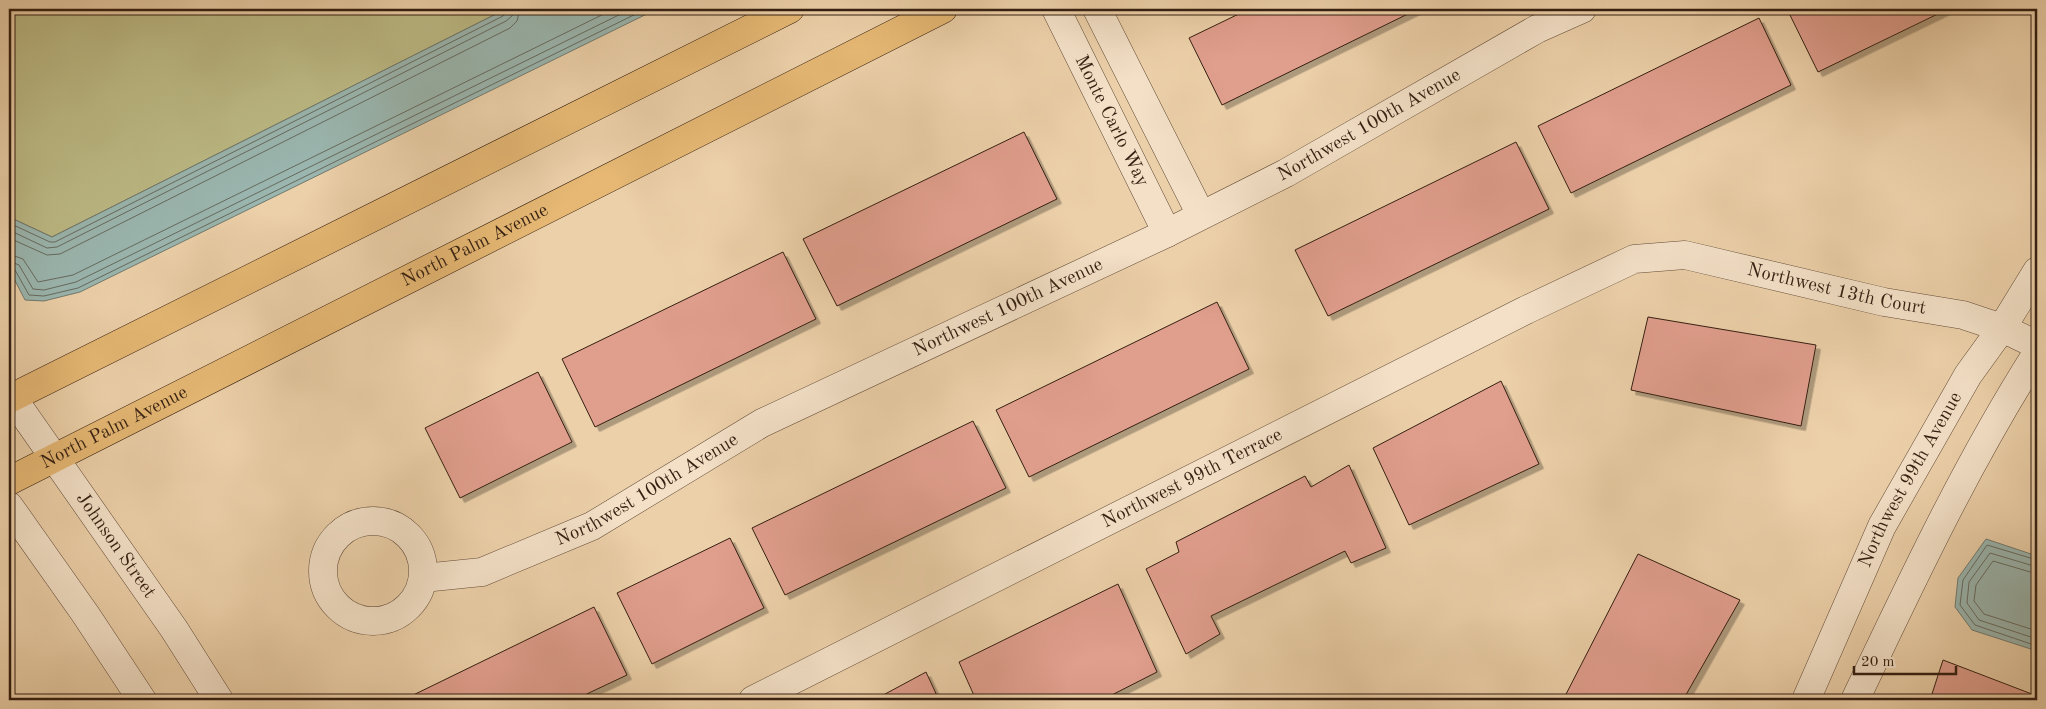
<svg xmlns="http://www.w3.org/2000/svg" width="2046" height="709" viewBox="0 0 2046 709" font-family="'Old Standard TT',serif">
  <defs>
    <filter id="shadow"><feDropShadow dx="4.5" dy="4.5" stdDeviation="0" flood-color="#0004"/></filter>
  </defs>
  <rect width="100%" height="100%" fill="#ecd0a9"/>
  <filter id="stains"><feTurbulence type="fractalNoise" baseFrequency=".004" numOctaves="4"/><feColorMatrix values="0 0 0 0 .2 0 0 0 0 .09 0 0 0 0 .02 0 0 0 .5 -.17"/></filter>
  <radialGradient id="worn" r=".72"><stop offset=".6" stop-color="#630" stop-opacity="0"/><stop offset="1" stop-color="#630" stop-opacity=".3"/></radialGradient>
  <path fill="#bcba85" stroke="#786c4b" d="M9,9h497l-454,228 -43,-20z"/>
  <g fill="#9ab6af" stroke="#717a70">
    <path d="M506,9h151l-577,283 -36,9 -19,-1 -16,-31v-52l43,20z"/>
    <path d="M1986,539l51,17v95l-65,-21 -17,-23 3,-29z"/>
  </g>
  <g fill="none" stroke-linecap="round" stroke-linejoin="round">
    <g stroke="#676a60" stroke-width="1">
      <path d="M9,223l41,19h5l448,-226 4,-7"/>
      <path d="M9,230l38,18 10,-1 449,-226 6,-5 1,-7"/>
      <path d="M9,238l38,17 13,-1 450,-226 7,-7 3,-12"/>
      <path d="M9,254l14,5 15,23 35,-7 541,-266"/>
      <path d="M9,261l10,4 14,24 11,1 32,-8 555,-273"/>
      <path d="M9,267l6,3 14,25 15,1 34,-8 568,-279"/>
      <path d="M2037,560l-50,-15 -24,35 -3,25 15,20 62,21"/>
      <path d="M2037,567l-47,-14 -21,29 -2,21 12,17 58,19"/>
      <path d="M2037,574l-44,-13 -17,24 -2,16 10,13 53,17"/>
    </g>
  </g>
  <g fill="#e09e8d" stroke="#341f11" filter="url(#shadow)">
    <path d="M1249,9h169l-196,96 -33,-67z"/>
    <path d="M1787,9h161l-130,63z"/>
    <path d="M1759,18l32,67 -220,108 -33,-67z"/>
    <path d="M1024,132l33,67 -220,107 -34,-67z"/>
    <path d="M1516,142l33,67 -221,107 -33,-66z"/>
    <path d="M783,252l33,67 -221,108 -33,-68z"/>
    <path d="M1217,302l32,67 -220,108 -33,-67z"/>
    <path d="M1648,317l168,28 -15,81 -170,-36z"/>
    <path d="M538,372l34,70 -112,56 -35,-70z"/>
    <path d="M1501,381l38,83 -130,61 -36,-77z"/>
    <path d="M973,421l33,67 -221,107 -33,-67z"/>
    <path d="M1349,465l37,83 -35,15 -6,-12 -134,65 9,18 -34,20 -40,-85 33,-17 -3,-10 129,-66 6,11z"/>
    <path d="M730,538l34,70 -112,56 -35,-71z"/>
    <path d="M1638,554l102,46 -57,100h-120z"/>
    <path d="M1118,584l39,88 -55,28h-126l-17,-38z"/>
    <path d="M594,607l33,68 -53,25h-171z"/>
    <path d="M1943,660l94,36v4h-107z"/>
    <path d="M926,672l13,28h-65z"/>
  </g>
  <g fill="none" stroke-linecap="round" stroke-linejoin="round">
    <g stroke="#624b37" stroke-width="29">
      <g id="minor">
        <path id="s1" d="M1056,9l111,224"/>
        <path d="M1097,9l104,206"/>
        <path id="s2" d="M9,393l165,236 45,71"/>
        <path d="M9,506l77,109 56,85"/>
        <circle cx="373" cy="571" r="50"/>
        <path id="s3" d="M423,578l59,-6 110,-46 170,-103 405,-190 119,-60 251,-144 45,-20"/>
        <path id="s4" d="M753,700l773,-390 108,-51 51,-4 199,47 79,13 39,13 35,17"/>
        <path id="s5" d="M1806,700l76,-174 86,-151 34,-47 35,-57"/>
        <path d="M1855,700c56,-118 112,-237 182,-347"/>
      </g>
    </g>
    <g stroke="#341f11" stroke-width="29">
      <g id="major">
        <path d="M9,399l781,-390"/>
        <path id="s6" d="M9,481l934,-472"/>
      </g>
    </g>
    <use href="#minor" stroke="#f3e0c7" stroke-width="28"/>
    <use href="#major" stroke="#e6b874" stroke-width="28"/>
  </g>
  <g text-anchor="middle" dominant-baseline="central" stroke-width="5" stroke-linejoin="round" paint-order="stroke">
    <g font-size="19" fill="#341f11" stroke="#f3e0c7">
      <text stroke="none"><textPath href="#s1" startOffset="125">Monte Carlo Way</textPath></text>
      <text stroke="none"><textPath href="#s3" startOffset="1054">Northwest 100th Avenue</textPath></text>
      <text stroke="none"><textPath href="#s6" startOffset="522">North Palm Avenue</textPath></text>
      <text stroke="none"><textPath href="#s4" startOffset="1192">Northwest 13th Court</textPath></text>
      <text stroke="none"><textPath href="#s3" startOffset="649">Northwest 100th Avenue</textPath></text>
      <text stroke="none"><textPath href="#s6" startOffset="118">North Palm Avenue</textPath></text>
      <text stroke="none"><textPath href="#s4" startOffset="492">Northwest 99th Terrace</textPath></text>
      <text stroke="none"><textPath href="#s5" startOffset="244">Northwest 99th Avenue</textPath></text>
      <text stroke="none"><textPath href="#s3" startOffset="244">Northwest 100th Avenue</textPath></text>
      <text stroke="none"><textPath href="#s2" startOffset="186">Johnson Street</textPath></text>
    </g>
  </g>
  <rect width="2046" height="709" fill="none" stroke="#ecd0a9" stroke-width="30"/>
  <rect x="10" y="10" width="2026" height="689" fill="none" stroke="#341f11" stroke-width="2.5"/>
  <rect x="15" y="15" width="2016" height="679" fill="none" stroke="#341f11"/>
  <path d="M1854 666v8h102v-8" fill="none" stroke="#341f11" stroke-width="2.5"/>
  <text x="1861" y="666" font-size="15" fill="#341f11" stroke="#f3e0c7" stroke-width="4" paint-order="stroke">20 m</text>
  <rect width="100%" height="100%" filter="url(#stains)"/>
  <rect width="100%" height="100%" fill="url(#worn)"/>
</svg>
